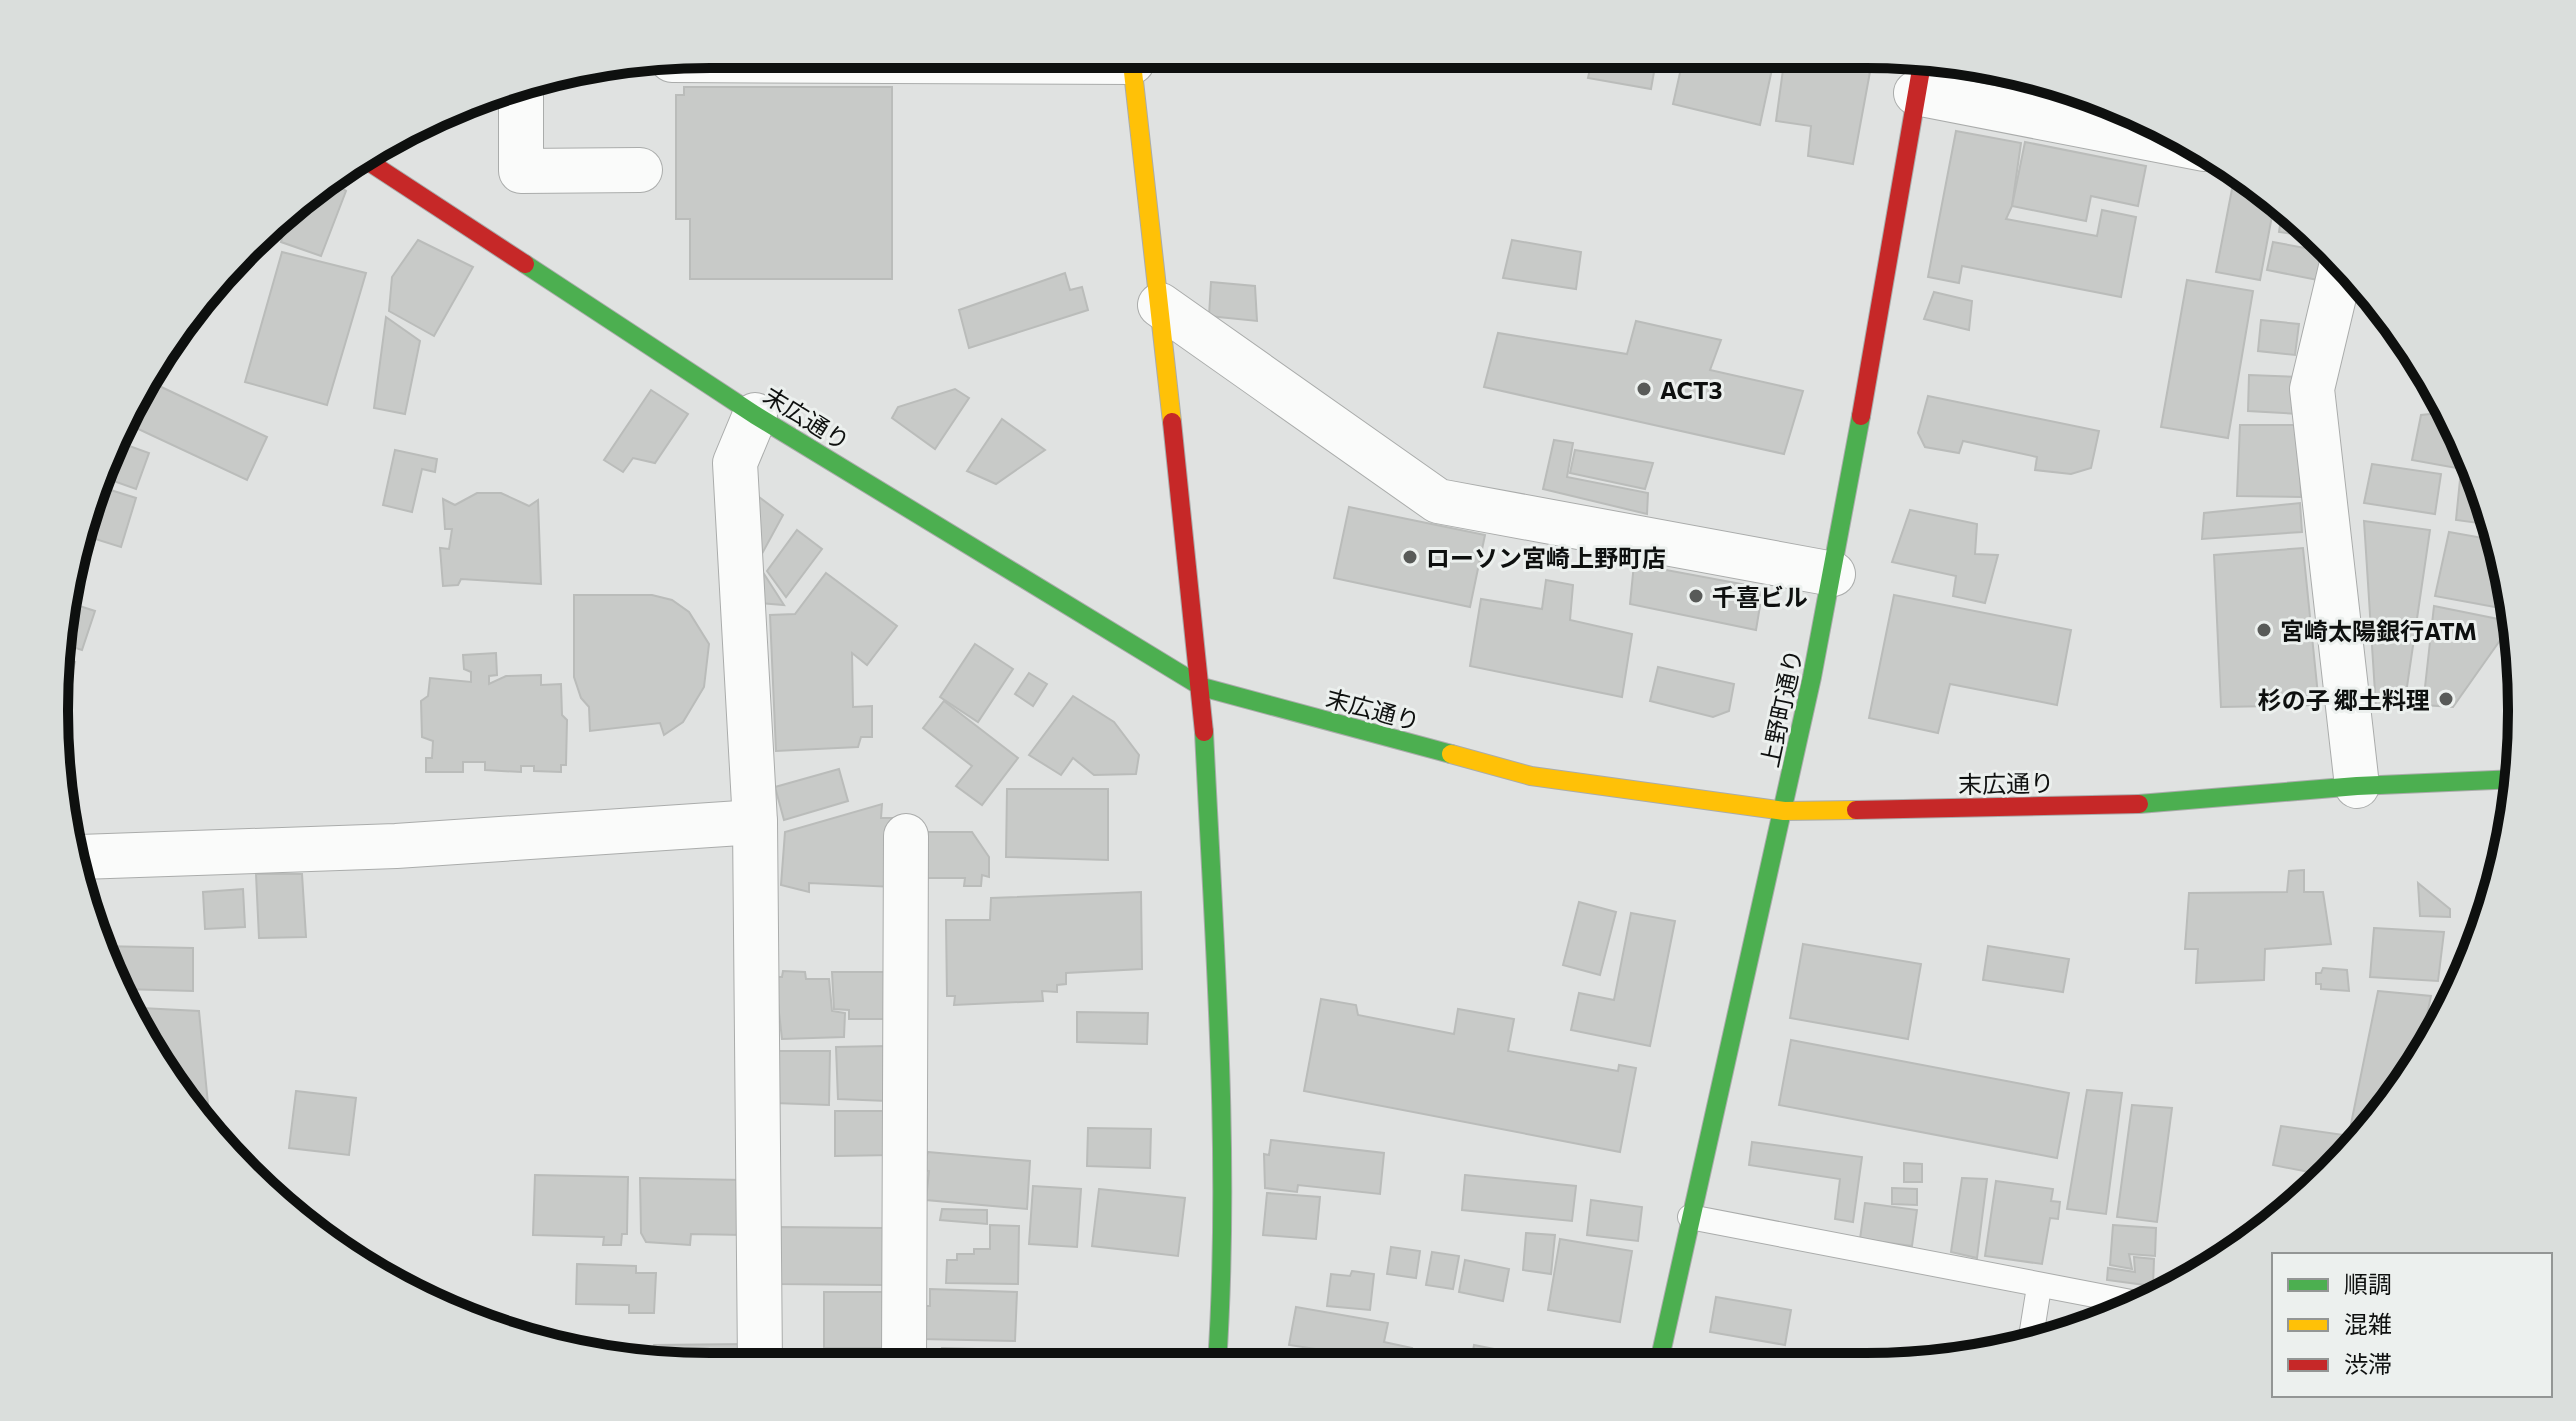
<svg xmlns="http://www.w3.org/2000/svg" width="2576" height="1421" viewBox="0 0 2576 1421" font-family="Commissioner,'Noto Sans JP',sans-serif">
  <rect width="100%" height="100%" fill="#e0e2e1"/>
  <g fill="#c8cac8" stroke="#babcba" stroke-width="2">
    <path d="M1657,55l-6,34 -63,-11 2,-9 -59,-13z"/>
    <path d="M1684,55h91l-15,70 -87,-21z"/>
    <path d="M1785,55h47l40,6 -19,103 -45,-8 3,-30 -35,-5z"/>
    <path d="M2048,82l49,20 -4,-1v6l-48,-7z"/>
    <path d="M684,87h208v192h-202v-60h-14v-124h8z"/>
    <path d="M1956,131l65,12 -9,63 -6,13 91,17 5,-26 34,7 -15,80 -159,-31 -3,17 -31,-6z"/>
    <path d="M2025,142l121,24 -8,40 -47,-10 -5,25 -74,-15z"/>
    <path d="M329,180l17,11 -25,65 -40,-14 7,-28 22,-24z"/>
    <path d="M2233,184l26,4 16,12 -15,80 -44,-8z"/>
    <path d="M2283,206l15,11 19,20 -38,-5z"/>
    <path d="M418,240l55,27 -39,69 -45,-25 3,-34z"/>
    <path d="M1512,240l69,12 -5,37 -73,-11z"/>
    <path d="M2273,242l59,11 -4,29 -61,-12z"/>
    <path d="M282,252l84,21 -39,132 -82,-23z"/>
    <path d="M1065,273l5,17 12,-3 6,23 -119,38 -10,-38z"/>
    <path d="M2187,280l66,11 -25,147 -67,-11z"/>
    <path d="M1211,282l44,4 2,35 -48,-5z"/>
    <path d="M1934,292l38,9 -3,29 -45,-11z"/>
    <path d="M386,317l34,24 -15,73 -31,-6z"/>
    <path d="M2261,320l38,4 -4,31 -37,-4z"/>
    <path d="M1636,321l85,19 -11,30 93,21 -19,63 -300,-67 14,-54 129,21z"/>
    <path d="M2249,375l52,2 -2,37 -51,-3z"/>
    <path d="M155,384l112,53 -20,43 -113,-53z"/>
    <path d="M955,389l14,9 -34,51 -43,-31 6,-11z"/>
    <path d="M651,390l37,24 -33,49 -22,-5 -10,14 -19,-12z"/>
    <path d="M1928,396l171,35 -8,37 -20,6 -36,-4 2,-13 -74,-16 -4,12 -34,-6 -7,-14z"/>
    <path d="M2440,413l11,2 3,5 19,51 -61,-11 9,-45z"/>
    <path d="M1002,419l43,31 -49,34 -29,-13z"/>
    <path d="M2240,425h59l2,72 -64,-1z"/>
    <path d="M1554,440l19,3 -6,34 81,16 -1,21 -104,-25z"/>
    <path d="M121,443l28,10 -13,36 -31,-11z"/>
    <path d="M395,450l42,9 -2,13 -13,-3 -10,43 -29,-7z"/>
    <path d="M1575,450l78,13 -8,26 -75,-16z"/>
    <path d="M2372,464l69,10 -6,40 -71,-11z"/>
    <path d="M2460,480l18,3 16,42 -38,-5z"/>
    <path d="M101,487l35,11 -15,49 -42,-13z"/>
    <path d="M751,491l32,24 -26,48 27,42 -27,-2z"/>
    <path d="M477,493h24l28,13 9,-6 3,84 -80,-5 -3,6 -15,1 -3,-38 9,1 3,-20h-7l-2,-30 12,6z"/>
    <path d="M2300,503l2,29 -100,7 2,-26z"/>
    <path d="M1349,507l136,28 -15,72 -136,-29z"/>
    <path d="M1910,510l67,14 -2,30 23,1 -13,48 -32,-7 3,-20 -64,-14z"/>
    <path d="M2364,521l66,9 -26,177 -28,1z"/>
    <path d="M797,530l25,19 -36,48 -19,-26z"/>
    <path d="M2449,532l51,9 11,69 -76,-14z"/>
    <path d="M2303,548l16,157 -98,2 -7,-152z"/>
    <path d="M1634,564l129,24 -7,42 -126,-26z"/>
    <path d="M826,573l71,53 -30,39 -15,-12 1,54 19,-1v31h-11l-3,10 -82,4 -6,-136 25,-1z"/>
    <path d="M1546,580l27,5 -3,35 62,14 -10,63 -152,-31 11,-67 61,10z"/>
    <path d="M574,595h78l20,5 17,12 20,32 -5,43 -21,35 -19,13 -4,-12 -70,8 -1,-24 -8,-9 -7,-21z"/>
    <path d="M1894,595l177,35 -14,75 -107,-21 -12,49 -69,-15z"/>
    <path d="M70,603l25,8 -13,39 -16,-5z"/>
    <path d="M2434,606l79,16 -60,85 -30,-2z"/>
    <path d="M975,644l38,25 -35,53 -38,-25z"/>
    <path d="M496,653l1,22 -8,1v8l17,-8 35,-1v10l20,-1 1,31 5,5 -1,45h-5v7l-27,-1v-5h-13v6l-36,-2v-8h-22v10h-37v-14h6l1,-17 -11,-4 -1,-36 7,-5 2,-18 41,4v-10l-7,-3 -1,-14z"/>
    <path d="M65,659l10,3 -7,29 -6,-1z"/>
    <path d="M1658,667l76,17 -5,27 -16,6 -63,-16z"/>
    <path d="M1029,673l18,11 -14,22 -18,-12z"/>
    <path d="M1073,696l41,26 25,33 -3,19 -42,1 -21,-17 -12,17 -32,-20z"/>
    <path d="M944,701l74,57 -36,47 -26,-19 16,-20 -49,-38z"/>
    <path d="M839,769l9,32 -64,19 -9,-33z"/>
    <path d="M1007,789h101v71l-102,-3z"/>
    <path d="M882,804l-1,14h14l-1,69 -85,-4v9l-28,-7 4,-53z"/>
    <path d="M922,832h50l17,25v20l-7,-2 -1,11h-17l1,-8h-41z"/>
    <path d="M2304,870v22h19l8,52 -66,5 -1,31 -68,3 2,-34h-13l4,-56 98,-1 2,-21z"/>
    <path d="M256,874h46l4,63 -47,1z"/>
    <path d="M2418,883l32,26v8l-30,-1z"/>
    <path d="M243,889l2,38 -40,2 -2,-37z"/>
    <path d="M1141,892l1,77 -76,4v11l-9,1v7l-15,-1 1,10 -89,4 1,-9h-8l-1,-76h44l1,-22z"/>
    <path d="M1579,902l37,10 -16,63 -37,-10z"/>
    <path d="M1631,913l44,8 -25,125 -79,-16 8,-37 35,7z"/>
    <path d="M2374,928l70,4 -6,49 -68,-4z"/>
    <path d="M1803,944l118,20 -13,75 -118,-21z"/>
    <path d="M100,946l93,2v43l-72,-2 -17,-27z"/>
    <path d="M1988,946l81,13 -6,33 -80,-12z"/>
    <path d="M2323,968l24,2 2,21 -28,-2v-5h-5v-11h5z"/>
    <path d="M783,971l22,1 1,7h23l3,32 13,2 -1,24 -62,2 -7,-62h7z"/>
    <path d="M832,972h56l-1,47h-38v-9l-15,-1z"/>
    <path d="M2378,991l53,5 -14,66 -46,65 -20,-3z"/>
    <path d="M1321,999l35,6 2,10 96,19 4,-25 56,10 -6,32 110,20 1,-6 17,3 -16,84 -316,-61z"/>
    <path d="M141,1008l58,3 9,93 -27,-18 -45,-72z"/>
    <path d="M1077,1012l71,1 -1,31 -70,-2z"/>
    <path d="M1791,1040l278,53 -12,65 -278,-53z"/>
    <path d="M887,1046v55l-49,-2 -2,-52z"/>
    <path d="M775,1051h55l-1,54 -54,-2z"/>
    <path d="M2087,1090l35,3 -16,121 -39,-5z"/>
    <path d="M296,1091l60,7 -7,57 -60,-7z"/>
    <path d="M2132,1105l40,3 -15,114 -40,-5z"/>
    <path d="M835,1111h55l1,44 -56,1z"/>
    <path d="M2281,1126l63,9v10l11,2 -31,28 -51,-10z"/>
    <path d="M1088,1128l63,1 -1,39 -63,-2z"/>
    <path d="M1271,1140l113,13 -4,41 -82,-9 -1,7 -32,-4 -1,-34 5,1z"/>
    <path d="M1752,1142l110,15 -9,65 -18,-3 5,-40 -91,-14z"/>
    <path d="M928,1152l102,9 -3,48 -101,-9 3,-29 -7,-1z"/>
    <path d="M1904,1163l18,1v18h-18z"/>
    <path d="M535,1175l93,2 -1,57h-5l-1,11h-18l1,-8 -71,-2z"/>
    <path d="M1465,1175l111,11 -4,35 -110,-11z"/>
    <path d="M640,1178l103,2v55l-52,-1 -1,11 -44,-3 -5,-9z"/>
    <path d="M1962,1178l25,1 -10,79 -26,-6z"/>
    <path d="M1996,1181l57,8 -2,12 9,1 -2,17 -8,-1 -8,46 -57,-8z"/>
    <path d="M1033,1186l48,3 -4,58 -48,-3z"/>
    <path d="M1892,1188l25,1v16l-25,-1z"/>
    <path d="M1099,1189l86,9 -7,58 -86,-10z"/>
    <path d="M1267,1193l53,4 -4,42 -53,-4z"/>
    <path d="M1591,1200l51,7 -4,34 -51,-6z"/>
    <path d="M1865,1203l52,7 -5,36 -52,-7z"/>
    <path d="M942,1209l45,1v14l-47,-4z"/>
    <path d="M990,1225l29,1 -1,58 -72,-1 1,-23h10v-6h17v-5h16z"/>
    <path d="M2113,1225l43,3 -1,28 -26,-2 3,15 -22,-4z"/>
    <path d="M778,1227l106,1 -1,57 -106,-1z"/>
    <path d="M1526,1233l29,2 -4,39 -28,-4z"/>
    <path d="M1560,1239l72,12 -12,71 -72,-12z"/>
    <path d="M1391,1247l29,4 -4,27 -29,-4z"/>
    <path d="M1432,1252l27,4 -6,33 -27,-4z"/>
    <path d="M2134,1257l20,2 -1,27 -46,-6 1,-12 27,4z"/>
    <path d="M1465,1260l44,9 -6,32 -44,-9z"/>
    <path d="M577,1264l59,2v7h20l-2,40h-25v-8l-53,-1z"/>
    <path d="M1352,1271l22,3 -4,36 -43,-4 4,-32 19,2z"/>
    <path d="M930,1289l87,3 -2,49 -95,-2 2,-33h8z"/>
    <rect x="824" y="1292" width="66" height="56"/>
    <path d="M1716,1297l75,13 -6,35 -75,-13z"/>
    <path d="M1296,1307l92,16 -4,19 28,6 -3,15 -120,-18z"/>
    <path d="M2069,1316l30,5 -34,14z"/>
    <path d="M745,1344v21l-77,1 -24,-4 10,-17z"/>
    <path d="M1474,1345l51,10 -1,8h-53z"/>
    <path d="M942,1348l69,2 -1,15h-69z"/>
    <path d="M1278,1350l63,13 -66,1z"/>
    <rect x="781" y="1362" width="81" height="3"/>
  </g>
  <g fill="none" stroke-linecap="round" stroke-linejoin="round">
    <g stroke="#aaacab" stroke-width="26">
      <g id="lane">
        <path d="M1690,1217l446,86"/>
        <path d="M2030,1343l9,-56"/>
      </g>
    </g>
    <g stroke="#aaacab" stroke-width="46">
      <g id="street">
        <path d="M672,60l460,2"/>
        <path d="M521,85v86l119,-1"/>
        <path d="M1916,93l288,56"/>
        <path d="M2342,263l-30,126 45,397"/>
        <path d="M1160,305l278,196 395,73"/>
        <path d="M755,415l-20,48 20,359 5,543"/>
        <path d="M80,857l316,-11 359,-24"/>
        <path d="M904,1365l2,-529"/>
      </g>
    </g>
    <g stroke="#aaacab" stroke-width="20">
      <g id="fast">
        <path d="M525,264l230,151 447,272 249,67"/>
        <path d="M1204,732c10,209 27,422 13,632"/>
        <path d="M2139,804l218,-18 160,-7"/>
        <path d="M1659,1362l153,-685 49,-261"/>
      </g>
    </g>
    <g stroke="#aaacab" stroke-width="20">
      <g id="slow">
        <path d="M1131,54l41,368"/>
        <path d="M1451,754l80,22 253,35 72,-1"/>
      </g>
    </g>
    <g stroke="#aaacab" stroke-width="20">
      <g id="jam">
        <path d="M366,160l159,104"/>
        <path d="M1861,416l62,-358"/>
        <path d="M1172,422l32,310"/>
        <path d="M1856,810l283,-6"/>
      </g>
    </g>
    <use href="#lane" stroke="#fafbfa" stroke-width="24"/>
    <use href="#street" stroke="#fafbfa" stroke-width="44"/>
    <use href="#fast" stroke="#4caf50" stroke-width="18"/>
    <use href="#slow" stroke="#ffc107" stroke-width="18"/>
    <use href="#jam" stroke="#c62828" stroke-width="18"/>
  </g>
  <g fill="#585a58" stroke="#ecf0ee" stroke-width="3">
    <circle cx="1644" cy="389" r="8"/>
    <circle cx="1410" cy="557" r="8"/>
    <circle cx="1696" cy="596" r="8"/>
    <circle cx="2264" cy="630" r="8"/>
    <circle cx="2446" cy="699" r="8"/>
  </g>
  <g text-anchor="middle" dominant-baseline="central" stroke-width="6" stroke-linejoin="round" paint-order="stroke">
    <g font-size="24" font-weight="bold" fill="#0e100f" stroke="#ecf0ee" text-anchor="start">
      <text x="1660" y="389">ACT3</text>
      <text x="1426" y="557">ローソン宮崎上野町店</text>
      <text x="1712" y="596">千喜ビル</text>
      <text x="2280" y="630">宮崎太陽銀行ATM</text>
      <text x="2430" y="699" text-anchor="end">杉の子 郷土料理</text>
    </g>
    <g font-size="24" fill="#0e100f" stroke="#ecf0ee">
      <text transform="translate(807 418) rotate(32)">末広通り</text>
      <text transform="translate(1781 708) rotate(-78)">上野町通り</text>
      <text transform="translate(1373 709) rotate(15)">末広通り</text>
      <text transform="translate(2006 783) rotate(-1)">末広通り</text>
    </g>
  </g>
  <path d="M0 0H2576V1421H0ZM710 68H1866A642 642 0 0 1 2508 710V711A642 642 0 0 1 1866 1353H710A642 642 0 0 1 68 711V710A642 642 0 0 1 710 68Z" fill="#dadedc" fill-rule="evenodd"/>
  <path fill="none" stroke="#0e100f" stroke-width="10" d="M710 68H1866A642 642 0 0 1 2508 710V711A642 642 0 0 1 1866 1353H710A642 642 0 0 1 68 711V710A642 642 0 0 1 710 68Z"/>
  <rect x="2272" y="1253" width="280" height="144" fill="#ecf0ee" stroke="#939695" stroke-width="2"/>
  <rect x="2288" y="1279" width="40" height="12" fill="#4caf50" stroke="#939695" stroke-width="2"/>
  <text x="2344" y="1293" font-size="24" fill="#0e100f">順調</text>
  <rect x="2288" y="1319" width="40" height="12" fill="#ffc107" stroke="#939695" stroke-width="2"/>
  <text x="2344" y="1333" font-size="24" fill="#0e100f">混雑</text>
  <rect x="2288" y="1359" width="40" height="12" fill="#c62828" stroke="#939695" stroke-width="2"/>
  <text x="2344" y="1373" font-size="24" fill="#0e100f">渋滞</text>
</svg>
